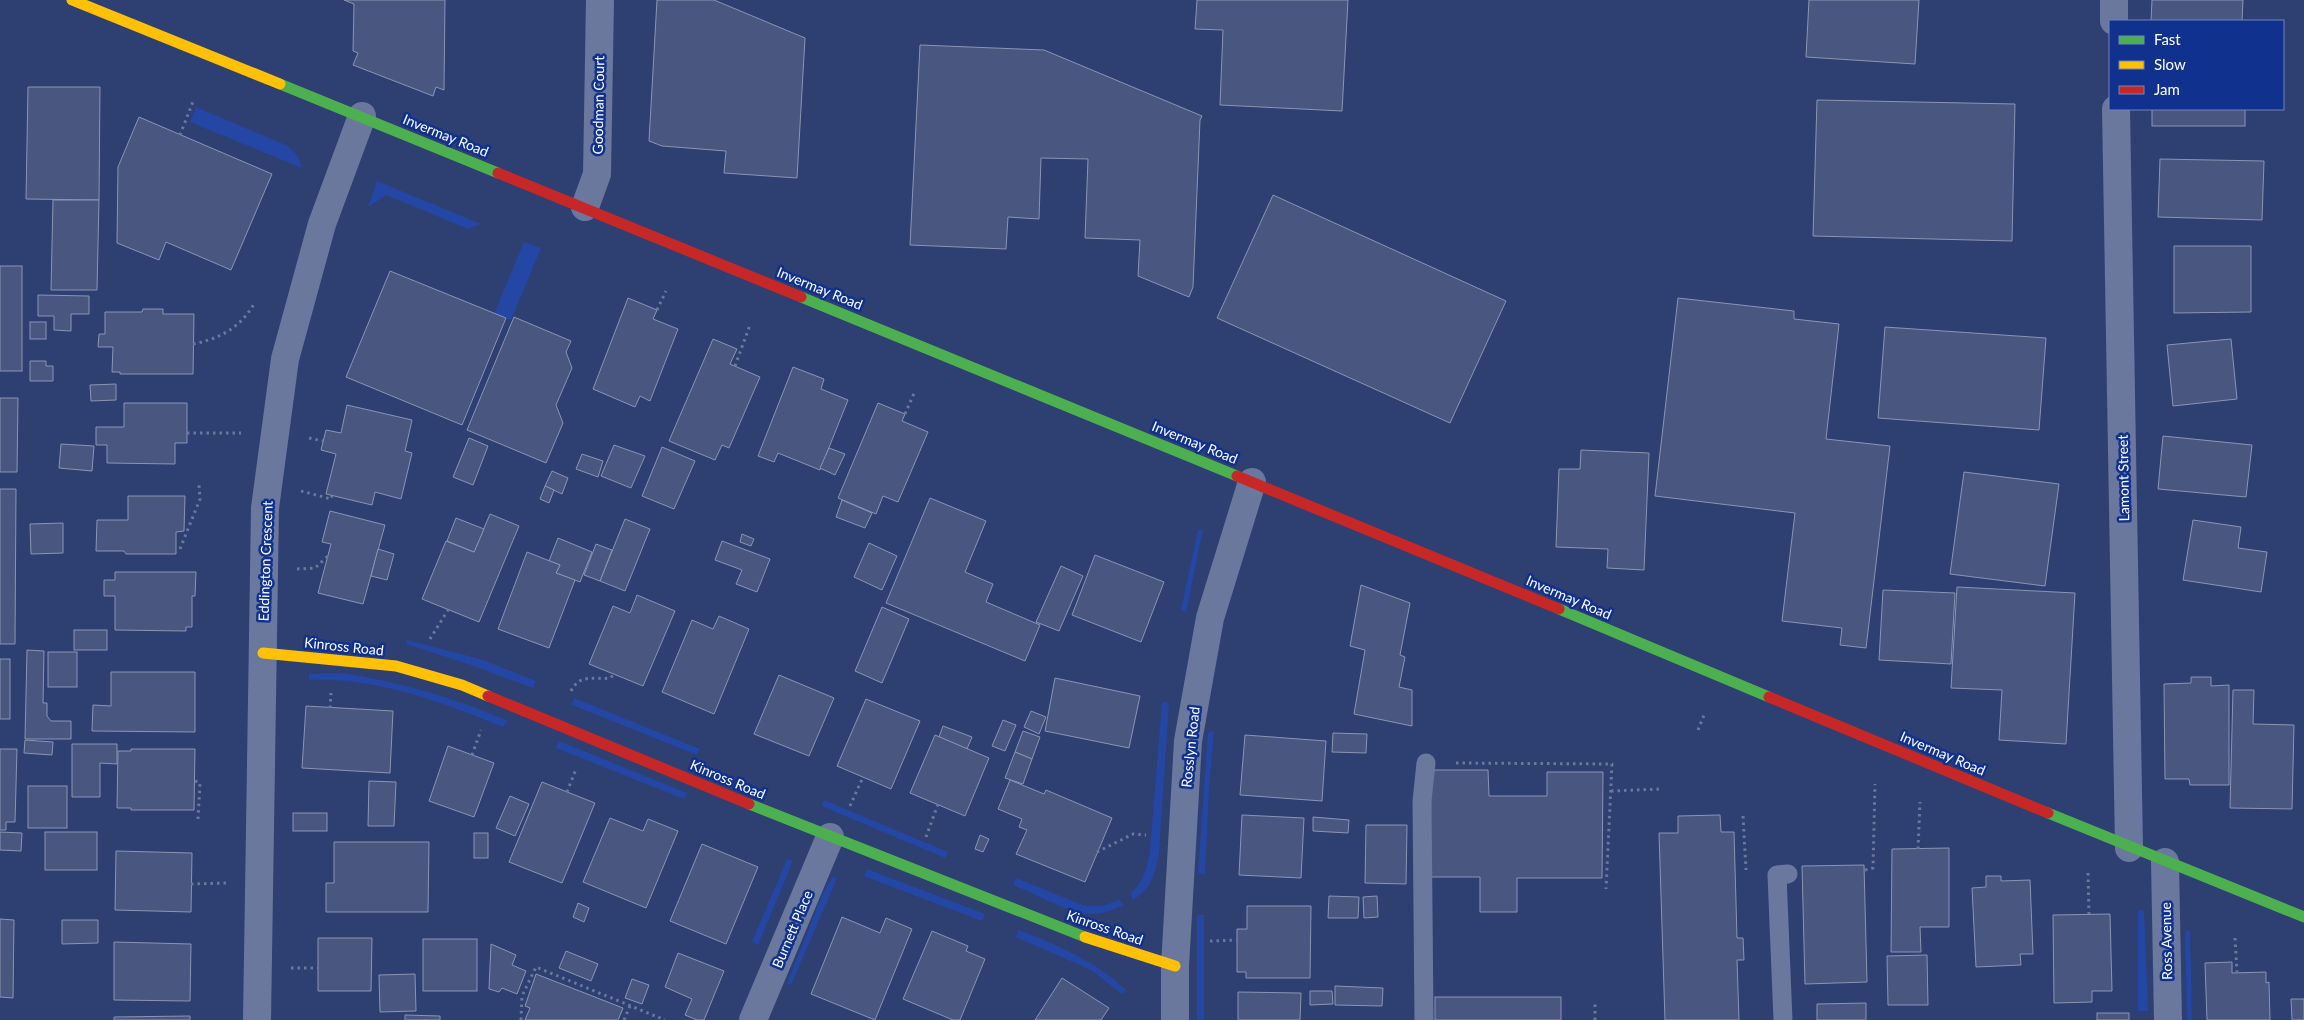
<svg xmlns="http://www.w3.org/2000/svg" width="2304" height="1020" viewBox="0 0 2304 1020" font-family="Lato,sans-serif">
  <rect width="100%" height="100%" fill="#2e3f72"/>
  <g fill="#2447a6">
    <path d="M196,107l92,39 10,10 4,12 -112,-46z"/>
    <path d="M377,181l104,43 -13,5 -82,-34 -18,12z"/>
    <path d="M524,242l17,6 -30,72 -17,-6z"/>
    <path d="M1203,529l-17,83 -5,-2 17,-80z"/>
    <path d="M407,640l73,19 56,22 -3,7 -65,-24 -62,-20z"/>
    <path d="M342,673c58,9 113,25 166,48l-5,6c-61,-25 -127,-50 -194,-47v-6z"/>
    <path d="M574,698l126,51 -3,6 -125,-50z"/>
    <path d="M1162,702l7,1 -10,149c-4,20 -7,38 -27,48l-1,-7c13,-12 16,-25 19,-42z"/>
    <path d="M1214,731l-5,57 -4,86 -7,-1 10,-140z"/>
    <path d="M559,741l128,52 -3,6 -128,-51z"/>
    <path d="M824,800l124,52 -3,6 -123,-52z"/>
    <path d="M787,859l5,2 -2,7 -32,77 -6,-3z"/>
    <path d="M867,869l118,45 -3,7 -118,-45z"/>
    <path d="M833,877l4,1 -46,107 -4,-1 36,-91z"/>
    <path d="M1016,878l69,28h18l16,-6 5,5c-10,4 -22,10 -34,9 -26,-3 -53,-20 -77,-29z"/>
    <path d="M2138,910l6,1 4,100h-10z"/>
    <rect x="1197" y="915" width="7" height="105"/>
    <path d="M1018,930c40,15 77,31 108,60l-4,4 -31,-24 -75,-33z"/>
    <path d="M2185,930l5,1 2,89h-5z"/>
  </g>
  <g fill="#495780" stroke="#8a95b4">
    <path d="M344,0h101l-1,90 -8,-3 -3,9 -80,-31 5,-12 -5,-2 1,-47z"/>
    <path d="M657,0h57l91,38 -8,140 -73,-5 2,-22 -64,-5 -13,-5z"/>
    <path d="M1197,0h151l-6,111 -122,-6 3,-75 -28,-1z"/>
    <path d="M1809,0h110l-4,64 -109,-7z"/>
    <path d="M2152,0h91l-1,21h-91z"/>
    <path d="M920,45l124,5 158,66 -2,4 -7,167 -4,10 -51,-21 2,-36 -55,-2 3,-79 -47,-1 -2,61 -31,-2 -2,32 -96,-4z"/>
    <path d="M28,87h72l-1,113 -73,-1z"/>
    <path d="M1817,100l198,4 -3,137 -199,-5z"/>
    <rect x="2152" y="109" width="93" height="17"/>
    <path d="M139,117l133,57 -41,96 -65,-28 -7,18 -42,-17 1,-76z"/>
    <path d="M2160,159l104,2 -2,59 -104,-3z"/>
    <path d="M1273,195l233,106 -56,122 -233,-105z"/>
    <path d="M53,200h46l-2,90h-46z"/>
    <path d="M2174,246h77v66l-77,1z"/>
    <rect x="0" y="266" width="22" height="105"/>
    <path d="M390,271l116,47 -44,107 -116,-48z"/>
    <path d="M38,295l51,1v18h-18v17l-17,-1v-14h-16z"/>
    <path d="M628,298l29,12 -4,9 25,10 -28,72 -10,-5 -5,11 -42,-18z"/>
    <path d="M1678,298l116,13v8l45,5 -13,115 64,7 -24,202 -26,-3 2,-17 -60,-7 13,-108 -140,-17z"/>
    <path d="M143,309h20v5h31l-1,60h-73v-2h-8l1,-25h-15l1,-13h6v-22h37z"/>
    <path d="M514,317l57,24 -5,11 6,16 -16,37 7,18 -17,40 -79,-33z"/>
    <rect x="30" y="322" width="16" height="17"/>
    <path d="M1885,327l161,11 -7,92 -161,-12z"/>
    <path d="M713,339l24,10 -7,15 30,13 -31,71 -7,-3 -7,15 -46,-19z"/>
    <path d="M2231,339l6,60 -64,7 -6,-61z"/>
    <path d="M30,361h16v5h7v15h-23z"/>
    <path d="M793,367l31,12 -3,10 27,11 -28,70 -42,-17 -4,9 -16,-6z"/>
    <path d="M116,384v16l-25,1 -1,-16z"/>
    <path d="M0,398h18l-1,74h-17z"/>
    <path d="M124,403h63v40h-12v21l-68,-1v-18h-11v-18h28z"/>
    <path d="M878,403l27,11 -3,7 26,11 -30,70 -15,-6 -7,18 -38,-16z"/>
    <path d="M347,405l65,15 -7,31 7,2 -11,46 -26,-7 -3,13 -46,-11 10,-40 -15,-4 5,-20 15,3z"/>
    <path d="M2163,436l89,9 -6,52 -88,-8z"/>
    <path d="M469,438l19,8 -15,39 -20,-8z"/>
    <path d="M61,444l33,2 -2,25 -33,-3z"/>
    <path d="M614,445l31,11 -14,32 -30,-12z"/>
    <path d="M662,447l33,14 -21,48 -32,-13z"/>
    <path d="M829,448l16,6 -10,21 -15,-7z"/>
    <path d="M1581,450l68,3 -5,117 -37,-2 1,-19 -52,-2 3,-78h21z"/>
    <path d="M582,454l21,7 -5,16 -22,-8z"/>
    <path d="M552,471l16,7 -6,16 -17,-8z"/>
    <path d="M1964,472l95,12 -14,102 -95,-12z"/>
    <path d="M545,486l9,4 -5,13 -9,-4z"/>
    <path d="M0,489h16l-1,155h-15z"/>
    <path d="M128,496h57l-1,35 -8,1v22h-50l-2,-3h-28l1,-31h31z"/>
    <path d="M930,498l56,23 -21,51 28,12 -7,18 54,23 -15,36 -139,-58z"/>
    <path d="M842,500l30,13 -7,15 -29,-11z"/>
    <path d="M330,511l55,14 -22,79 -45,-11 13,-49 -9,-2z"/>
    <path d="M490,514l29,12 -40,96 -57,-23 24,-58 28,11z"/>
    <path d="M456,518l28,11 -10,23 -27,-11z"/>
    <path d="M625,519l25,10 -25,62 -25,-10z"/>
    <path d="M2193,520l48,7 -3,21 29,4 -6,40 -78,-12z"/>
    <path d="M63,523v30l-32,1 -1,-30z"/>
    <path d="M742,534l12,5 -3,7 -11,-4z"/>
    <path d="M558,538l34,14 -12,30 -24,-9 4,-8 -11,-4z"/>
    <path d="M722,541l48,18 -13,33 -21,-8 6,-14 -27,-10z"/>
    <path d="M869,543l28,13 -15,34 -28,-13z"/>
    <path d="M596,544l16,6 -12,31 -16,-6z"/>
    <path d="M378,549l16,5 -7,26 -16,-4z"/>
    <path d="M527,552l33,13 -4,8 19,7 -26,68 -51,-19z"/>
    <path d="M1095,555l69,27 -23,60 -69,-27z"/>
    <path d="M1061,566l22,10 -24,55 -23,-9z"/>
    <path d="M115,572h81l-1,24h-3v31h-6v4l-71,-1v-34h-11v-16h11z"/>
    <path d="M1361,585l49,18 -10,52 5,2 -6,30 13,3v36l-58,-12 11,-64 -15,-4z"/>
    <path d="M1957,587l118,6 -9,151 -67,-4 3,-50 -51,-2z"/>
    <path d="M1883,590l72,3 -4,71 -72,-4z"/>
    <path d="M637,595l38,16 -32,75 -54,-22 24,-58 17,7z"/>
    <path d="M882,607l27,12 -27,64 -27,-12z"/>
    <path d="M719,616l30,13 -35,85 -52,-22 30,-72 21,9z"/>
    <rect x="74" y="630" width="33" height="20"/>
    <path d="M27,650l17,1 -1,52h4v13l4,5h20v18h-46z"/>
    <rect x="48" y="652" width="29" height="35"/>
    <rect x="0" y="659" width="10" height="60"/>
    <path d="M111,672h84v60l-103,-1 1,-26 18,1z"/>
    <path d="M779,675l55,23 -25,58 -55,-22z"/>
    <path d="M2191,677h20v9l18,-1v100h-39l-1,-6h-24l-1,-95 27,-1z"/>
    <path d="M1055,678l85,18 -11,52 -84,-17z"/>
    <path d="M2233,690h21l-1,34 41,1 -2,84 -62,-1z"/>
    <path d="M866,699l54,22 -29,68 -54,-23z"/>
    <path d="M306,706l87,5 -3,62 -88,-5z"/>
    <path d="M1031,711l15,6 -7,17 -15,-7z"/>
    <path d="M1003,720l13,5 -11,26 -13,-5z"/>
    <path d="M943,726l29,11 -5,12 -28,-12z"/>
    <path d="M1023,731l17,6 -8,22 -17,-7z"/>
    <path d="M1333,733l34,1 -1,19 -34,-1z"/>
    <path d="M935,735l54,23 -24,58 -55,-23z"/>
    <path d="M1245,735l81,6 -4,60 -82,-6z"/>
    <path d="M25,740l28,2 -1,13 -28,-2z"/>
    <path d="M72,744h45v20l-17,-1v34h-28z"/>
    <path d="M448,746l46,17 -20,54 -45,-16z"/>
    <path d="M0,749h17l-2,73h-9v8h-6z"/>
    <path d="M131,749h64l-1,61h-63v-2h-14l1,-57h13z"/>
    <path d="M1015,752l17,7 -9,25 -18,-6z"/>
    <path d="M1428,770h60l1,26h58v-24h56l-1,106h-85v34h-37v-35h-52z"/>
    <path d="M1010,780l34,14 2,-4 66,28 -27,64 -69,-28 11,-24 -8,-3 3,-8 -24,-10z"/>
    <path d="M369,781l27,1 -2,44h-26z"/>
    <path d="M542,782l53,21 -33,80 -53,-21z"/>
    <rect x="28" y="786" width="39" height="42"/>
    <path d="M510,796l19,8 -14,32 -19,-8z"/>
    <rect x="293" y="813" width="34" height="18"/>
    <path d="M1242,815l62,3 -3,60 -62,-3z"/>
    <path d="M1720,815l1,17h13l3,106h6l1,22h-7l2,60h-74l-6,-187h19v-17z"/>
    <path d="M1313,817l36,3 -1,13 -35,-2z"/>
    <path d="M610,818l33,13 5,-12 30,12 -32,77 -63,-26z"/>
    <path d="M1366,825h41l-1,59 -41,-1z"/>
    <path d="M0,832l22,1 -1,18 -21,-1z"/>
    <rect x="45" y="832" width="52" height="38"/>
    <rect x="474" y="833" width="14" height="25"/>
    <path d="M980,835l9,4 -6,13 -8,-3z"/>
    <path d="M334,842h95l-1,70h-102v-29h8z"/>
    <path d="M702,844l56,23 -32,77 -56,-23z"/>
    <path d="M1949,848v79h-29l1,25h-30l1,-103z"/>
    <path d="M116,851l76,2 -1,59 -76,-2z"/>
    <path d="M1864,865l3,117 -62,2 -3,-118z"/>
    <path d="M1986,876h15v5l29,-1 3,74h-13l1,11 -45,2 -4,-79 14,-1z"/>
    <path d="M1329,896l30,1 -1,21h-30z"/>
    <path d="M1377,896l1,21 -14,1 -1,-21z"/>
    <path d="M578,903l11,5 -5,14 -11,-5z"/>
    <path d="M1247,906h64l-1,72h-64v-6h-9v-43h10z"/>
    <path d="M2110,914l2,77h-20v11l-38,1 -1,-88z"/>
    <path d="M842,917l38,16 6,-15 26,11 -37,91 -64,-26z"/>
    <path d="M0,919l14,1 -1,78 -13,-1z"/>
    <path d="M62,920h36v23l-36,1z"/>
    <path d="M932,931l36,15 -2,5 19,8 -25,61h-7l-50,-21z"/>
    <path d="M318,938h54l-1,53h-53z"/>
    <rect x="423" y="939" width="54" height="52"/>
    <path d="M114,942l77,2 -1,57 -76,-1z"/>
    <path d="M491,944l25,11 -4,10 14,6 -9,23 -15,-6 -3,4 -10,-3z"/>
    <path d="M566,951l32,13 -7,17 -32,-13z"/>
    <path d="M678,953l46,18 -20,49h-7l-12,-5 7,-16 -27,-12z"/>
    <path d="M1927,955l1,50h-40l-1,-49z"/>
    <path d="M2232,962v11l34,-1v11l3,-1 1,38h-63l-2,-57z"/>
    <path d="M415,974l1,37 -36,1 -1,-37z"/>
    <path d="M536,974l87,34 -5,12h-93l5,-12 -5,-2z"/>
    <path d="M1062,978l47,30 -8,12h-66z"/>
    <path d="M632,979l17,6 -7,19 -17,-6z"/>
    <path d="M1335,986l48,2 -1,18 -47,-1z"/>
    <path d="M1310,991h22l1,13 -23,1z"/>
    <path d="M1238,992l63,1 -1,27h-62z"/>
    <rect x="1435" y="997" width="126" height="23"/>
    <path d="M2291,999h13v21h-12z"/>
    <path d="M1866,1003v17h-49v-16z"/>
    <rect x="2097" y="1013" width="32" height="7"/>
    <path d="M405,1015l35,1v4h-35z"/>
    <path d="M190,1016v4h-76v-3z"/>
  </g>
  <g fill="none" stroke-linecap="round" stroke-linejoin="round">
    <g stroke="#6a789e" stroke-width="3" stroke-dasharray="2.5 4" stroke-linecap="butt">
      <path d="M180,135l14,-36"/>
      <path d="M657,310l9,-19"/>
      <path d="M193,344c26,-5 47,-16 61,-40"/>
      <path d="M735,366l15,-41"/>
      <path d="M905,414l10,-23"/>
      <path d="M187,433h54"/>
      <path d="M309,438l14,3"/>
      <path d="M301,491l30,8 1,-3"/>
      <path d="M180,549l20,-50 -1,-14"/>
      <path d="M297,569l18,-1 14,-13"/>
      <path d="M430,639l18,-29"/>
      <path d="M571,691c9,-18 23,-11 40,-13l2,-4"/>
      <path d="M330,708l1,-15"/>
      <path d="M1698,730l6,-15"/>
      <path d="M472,755l9,-25"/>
      <path d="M1456,763l156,1 -6,125"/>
      <path d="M195,781l5,2 -2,36"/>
      <path d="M1611,791l49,-2"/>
      <path d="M567,792l9,-23"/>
      <path d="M850,806l13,-29"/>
      <path d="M1743,816l3,54"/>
      <path d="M926,837l12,-33"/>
      <path d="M1918,849l2,-47"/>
      <path d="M1097,852l36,-18 13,1"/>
      <path d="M1865,870l8,-2 2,-84"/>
      <path d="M2088,873l1,41"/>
      <path d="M191,884l35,-1"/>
      <path d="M2235,938l2,35"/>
      <path d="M1210,941l27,-1"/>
      <path d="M291,968h27"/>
      <path d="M521,1020l1,-24 14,-29 129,53"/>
      <path d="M624,1020l6,-14"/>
      <path d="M1595,1020v-18"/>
    </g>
    <g stroke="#6a789e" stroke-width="19">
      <path d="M1424,1020l-2,-219 4,-38"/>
      <path d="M1783,1020l-6,-145 11,-1"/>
    </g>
    <g stroke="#6a789e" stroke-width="28">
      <path d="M2114,0v21"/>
      <path d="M2116,109l13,739"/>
      <path d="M585,207l12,-33 3,-174"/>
      <path d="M2165,862l3,158"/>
      <path d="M257,1020l8,-512 20,-149 37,-135 40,-108"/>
      <path d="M753,1020l77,-183"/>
      <path d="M1175,1020v-54l13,-225 22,-123 42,-136"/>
    </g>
    <g stroke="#4caf50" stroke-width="11">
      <path d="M280,84l218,89"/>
      <path d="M801,297l436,179"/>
      <path d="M1559,609l210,88"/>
      <path d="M749,804l336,133"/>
      <path d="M2048,813l256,104"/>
    </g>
    <g stroke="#ffc107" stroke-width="11">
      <path d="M72,0l208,84"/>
      <path d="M263,653l133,13 66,19 26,11"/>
      <path d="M1085,937l90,29"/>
    </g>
    <g stroke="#c62828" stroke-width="11">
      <path d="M498,173l303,124"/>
      <path d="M1237,476l322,133"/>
      <path d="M488,696l261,108"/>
      <path d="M1769,697l279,116"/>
    </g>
  </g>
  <g text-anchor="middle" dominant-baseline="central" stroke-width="5" stroke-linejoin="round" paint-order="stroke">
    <g font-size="14" fill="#fff" stroke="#11318f">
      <text transform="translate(598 105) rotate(-89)">Goodman Court</text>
      <text transform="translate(446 135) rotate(22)">Invermay Road</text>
      <text transform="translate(820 288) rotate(22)">Invermay Road</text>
      <text transform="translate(1195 442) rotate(22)">Invermay Road</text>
      <text transform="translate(2123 478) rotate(-91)">Lamont Street</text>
      <text transform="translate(265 561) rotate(-88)">Eddington Crescent</text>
      <text transform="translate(1569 597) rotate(23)">Invermay Road</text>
      <text transform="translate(344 646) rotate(6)">Kinross Road</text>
      <text transform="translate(1190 747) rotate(-84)">Rosslyn Road</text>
      <text transform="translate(1943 753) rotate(23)">Invermay Road</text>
      <text transform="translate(728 779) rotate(23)">Kinross Road</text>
      <text transform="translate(1105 927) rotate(19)">Kinross Road</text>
      <text transform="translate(792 929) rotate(-67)">Burnett Place</text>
      <text transform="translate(2166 941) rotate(-91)">Ross Avenue</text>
    </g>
  </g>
  <rect x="2109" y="20" width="175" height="90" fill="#11318f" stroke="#7083bc"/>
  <rect x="2119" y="36" width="25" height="8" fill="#4caf50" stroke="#7083bc"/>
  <text x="2154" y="45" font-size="15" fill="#ffffff">Fast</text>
  <rect x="2119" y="61" width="25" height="8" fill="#ffc107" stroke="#7083bc"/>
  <text x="2154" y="70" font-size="15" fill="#ffffff">Slow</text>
  <rect x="2119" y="86" width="25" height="8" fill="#c62828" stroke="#7083bc"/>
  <text x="2154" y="95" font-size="15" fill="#ffffff">Jam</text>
</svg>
